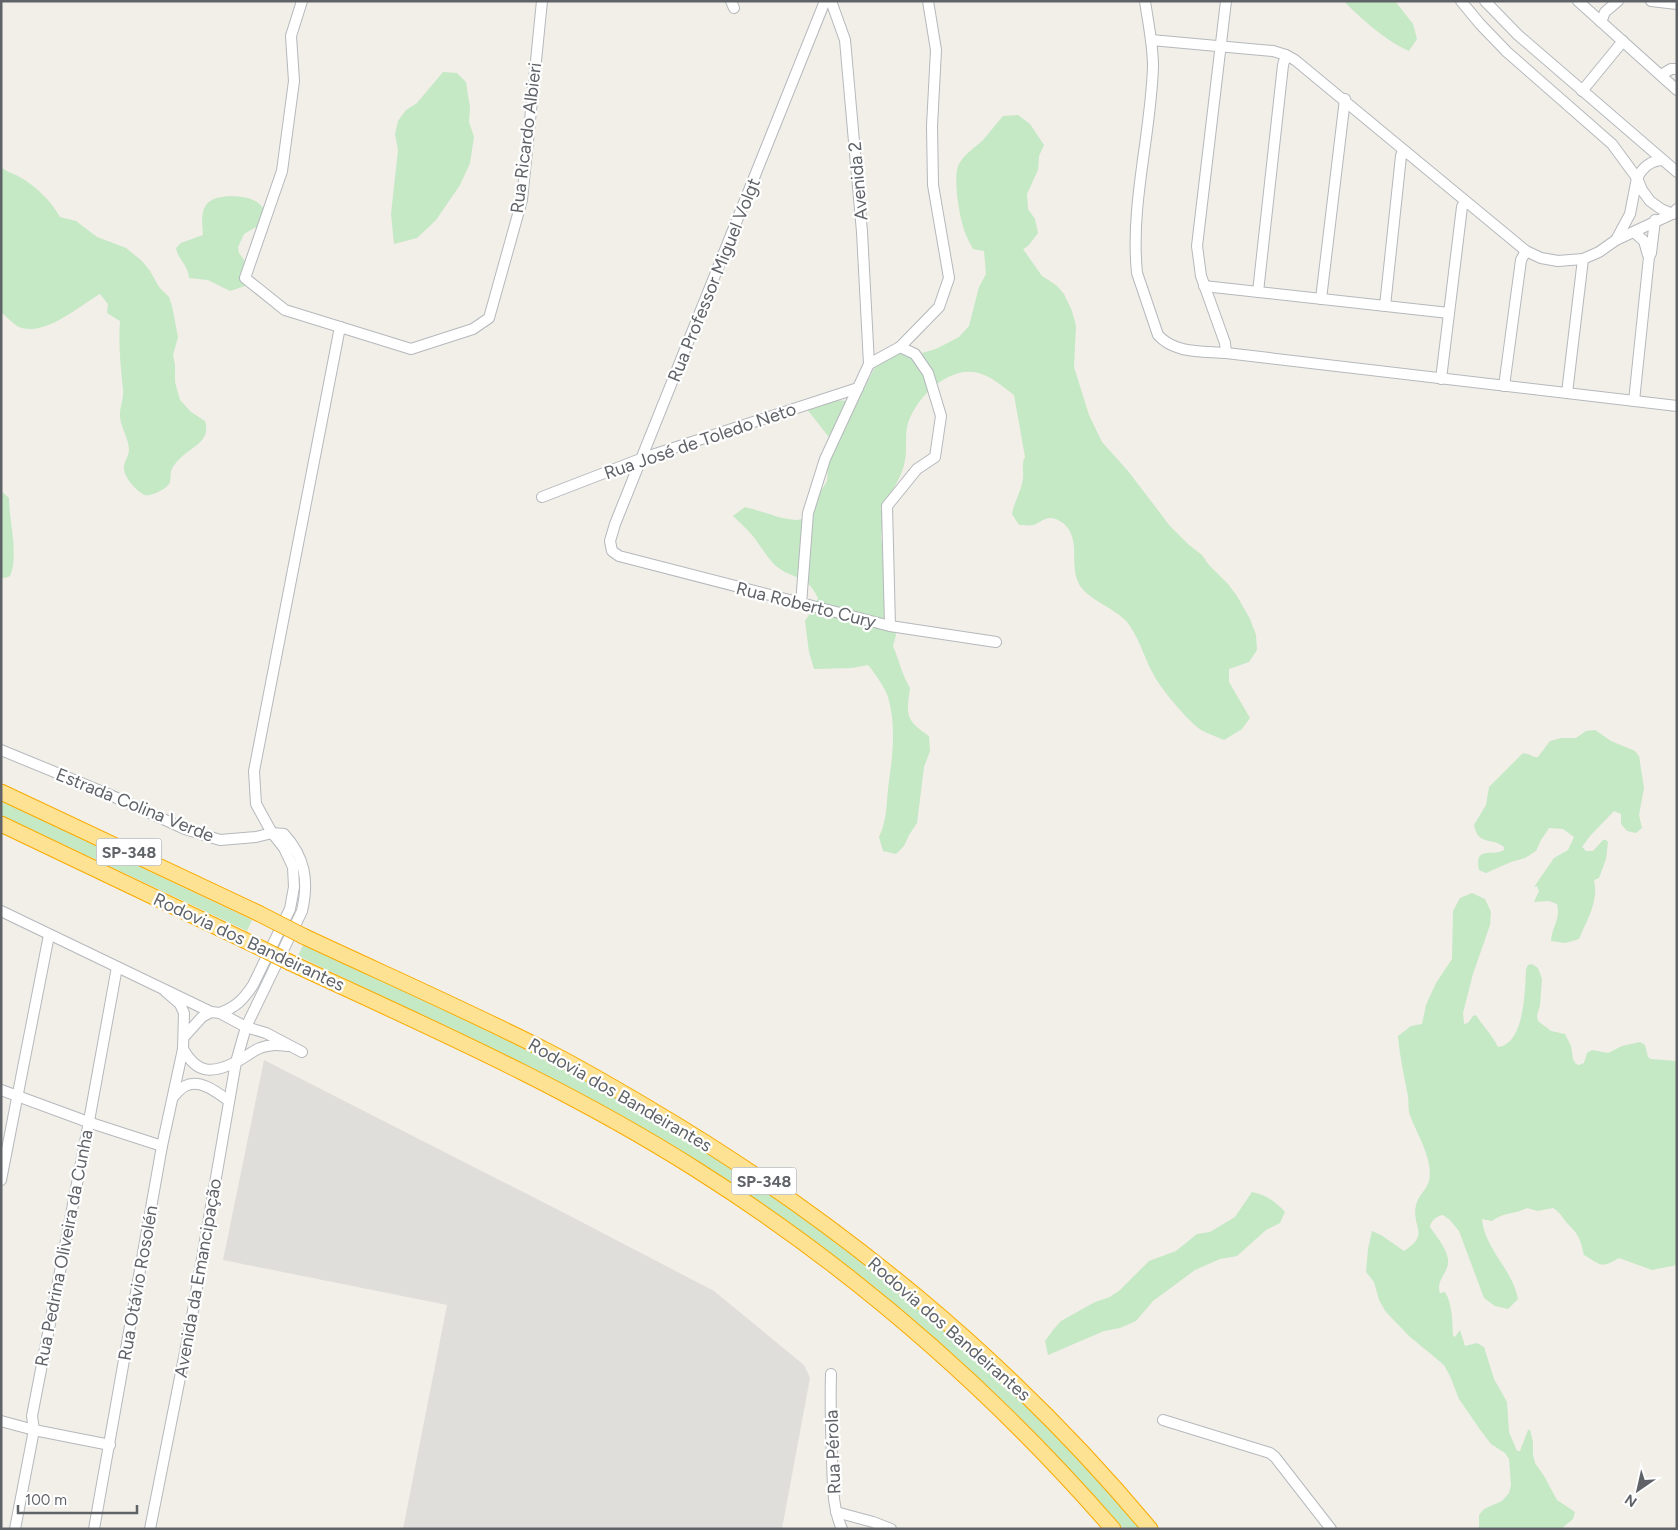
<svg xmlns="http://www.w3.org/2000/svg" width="1678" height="1530" viewBox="0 0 1678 1530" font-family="Figtree,sans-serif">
  <rect width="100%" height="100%" fill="#f1efe8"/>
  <path fill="#e0deda" d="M264,1060l310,158 140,73 90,74 6,13 -28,151h-379l44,-224 -224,-45z"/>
  <g fill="#c5e8c5">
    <path d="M1344,1h51l18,23 4,15 -8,12c-23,-10 -48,-32 -65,-50z"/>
    <path d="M443,72l14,1 9,9 4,26 -1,14 5,15 -4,26 -10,22 -24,35 -19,18 -23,6 -3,-30 7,-64 -3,-16 3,-13 8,-11 11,-7z"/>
    <path d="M1018,115l12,9 14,21 -5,11 -1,14 -11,24 1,15 7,10 3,14 -10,13 -5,3 19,27 14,9 8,9 8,17 4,15 -2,41 15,48 13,27 26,29 42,55 19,19 13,10 7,10 19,19 9,12 13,23 6,16 1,15 -8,12 -20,7v13l21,36 -8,11 -18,11c-7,-3 -15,-6 -21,-9 -13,-7 -41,-41 -48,-54 -10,-16 -14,-35 -25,-51 -11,-18 -44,-25 -52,-44 -9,-21 5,-49 -20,-62 -11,-5 -15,1 -24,5 -5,1 -11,0 -15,0l-7,-11c2,-12 10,-24 11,-36 1,-8 -2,-14 2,-21l-11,-62c-12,-9 -25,-21 -40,-23 -28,-4 -58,26 -66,51 -4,14 0,28 -4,42 -4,16 -15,30 -24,44l2,1 2,13 -3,13 5,43 10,56 -3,11c6,14 9,29 17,42 -4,28 -4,32 19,48l1,15 -6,16 -7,56 -8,12 -5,11 -8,8 -13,-3 -4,-14c9,-19 7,-36 10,-56 4,-27 7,-57 -1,-84 -2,-8 -14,-25 -20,-32l-16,3 -38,1 -5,-17 -4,-31 8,-12 5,-11c-12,-25 -23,-17 -42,-32 -7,-6 -17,-22 -23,-30 -6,-7 -13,-13 -20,-20l12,-9c18,4 33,12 51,13 5,0 11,-3 15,-4l3,-13 13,-22 2,-28 3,-12 -26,-33 26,-8 17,1 12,-6 13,-26 9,-14 23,-4 6,8 10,-6 14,-4 23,-12 10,-11 10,-39 7,-13 -2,-23 -11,-2c-2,-4 -5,-9 -7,-14 -6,-13 -14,-59 -7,-71 6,-11 16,-16 24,-24 7,-8 13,-16 20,-24z"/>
    <path d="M1,167c5,5 12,6 17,9 17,9 33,25 42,41l16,4 21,16 29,11 16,13 8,10 9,16 10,10 3,9 6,31 -5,18 2,10v17l5,18 11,12 14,9c7,23 -18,26 -30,43 -11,14 5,18 -19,29 -4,1 -7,3 -11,2 -9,-4 -20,-17 -21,-26 -1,-6 5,-13 5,-19 0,-11 -8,-22 -9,-33 -1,-9 4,-18 3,-27 -2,-23 -5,-45 -3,-69l-13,-8 1,-9 -8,-10c-21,12 -55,43 -81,33 -6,-3 -12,-10 -18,-15z"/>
    <path d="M229,196c18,1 27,1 38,17l-4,10 -19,11 -6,13 1,6 8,11 1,21 -18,6 -22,-11 -19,-2c-1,-14 -11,-18 -13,-30l5,-5 22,-8c-2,-24 -2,-37 26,-39z"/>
    <path d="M1,491l8,7c0,23 10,57 1,78l-5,2 -4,-1z"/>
    <path d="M1595,730l16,11 24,10 4,5 5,32 -5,27 3,13 -6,5 -9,-2 -6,-7v-10l-7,-3 -24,25 -8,11 4,4h7l10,-11h3l2,2 -2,17 -7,19 -5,2c5,22 -7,39 -15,59l-14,4 -14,-2c1,-15 10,-22 6,-37l-8,-3 -15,1 5,-11 -2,-5 -3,1 20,-29 14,-8 6,-13 -11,-8 -14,-1 -8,12 -5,11 -11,7 -14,4 -25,11 -7,-3c-5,-25 13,-13 25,-20v-3c-12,-10 -26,-1 -30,-22l12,-20 3,-18 33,-33c6,-2 10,4 16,3l12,-16 11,-3h15l10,-7z"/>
    <path d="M1,801l251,119 -5,11 -246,-116z"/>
    <path d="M1472,893l13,6 6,13 -1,13 -17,49 -7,27 -3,12 1,11 4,-1 5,-7 3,-1c7,11 16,20 22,32 27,-3 27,-58 28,-78l2,-4 4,-1 6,4 4,11 -2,26 -3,11 1,5 13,10 14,3 6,12 2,13 3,5 3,1 5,-2 3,-10 5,-3 16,3 14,-7 18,-4 5,3 3,12 3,2 26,2v204l-25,5 -33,-12c-18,11 -18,7 -35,-3 -4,-17 -5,-20 -17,-32 -5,-6 -7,-11 -14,-15l-15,3 -11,-3c-11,6 -26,5 -35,13l-10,-2c2,29 31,51 36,80l-10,10 -13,-3 -11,-8 -25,-67 -9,-11 -7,-5c-6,1 -12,5 -13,12 6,9 16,20 18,32 2,13 -13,21 -8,34l5,-1c8,13 7,30 8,44l2,1 5,-7 5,16 12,-3 7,4 10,32 13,23 2,30 8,19h3l8,-21h2l3,12v13l2,8 9,13 13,24 18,12 -2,7 -12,10h-82v-14l5,-6 18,-8 7,-8 2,-8 -2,-26 -4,-6 -14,-9 -10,-13 -22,-32 -9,-23 -6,-11 -35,-29 -23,-24 -7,-12 -5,-18 -8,-10 2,-23 4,-18 9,4 23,16c27,-17 7,-24 12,-46 2,-9 11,-16 13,-24 5,-23 -14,-49 -20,-69 -1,-5 0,-11 -1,-16 -4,-21 -8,-38 -10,-60l13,-10 11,-2 4,-19 10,-22 16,-24 1,-48 7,-13z"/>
    <path d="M303,945c110,51 221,100 326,160 90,51 175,110 256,175 20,16 41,32 60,49 70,62 135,129 196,200h-18c-111,-126 -235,-240 -374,-334l-240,-138 -211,-101z"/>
    <path d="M1252,1192c14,3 23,9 33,20l-5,11 -14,7 -29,26 -17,3 -25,11 -42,31 -17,20 -16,7 -16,3 -56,24 -3,-14 8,-11 8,-9 34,-19 15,-5 10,-7 29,-29 27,-10 21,-17 13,-2 25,-15z"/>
  </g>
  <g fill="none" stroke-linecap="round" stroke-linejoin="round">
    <g stroke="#b5b8bc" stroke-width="12">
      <g id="minor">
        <path d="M302,1l-11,35 3,45 -12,90 -37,107 40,32 126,39 62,-20 16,-11 33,-118 20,-199"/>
        <path d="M731,1l3,7"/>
        <path d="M825,1l-210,523 -5,17 2,10 7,5 271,70 106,16"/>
        <path d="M1145,1c3,21 8,44 8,65 -2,69 -23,138 -16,207l21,62c17,19 45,16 68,18l451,53"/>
        <path d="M1461,1l19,23 27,28 105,92 25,34 5,12 8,11 11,8 12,5"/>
        <path d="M1485,1l33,34 159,137"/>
        <path d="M1578,1l99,89"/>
        <path d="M1651,1l26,3"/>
        <path d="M1601,22l4,-10 13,-11"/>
        <path d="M1151,40l122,11 13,4 9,5 231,191 15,7 17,3 25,-2 16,-7 17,-12 56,-26 5,-5"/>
        <path d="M1661,75l10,-6h6"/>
        <path d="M1582,91l41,-50"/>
        <path d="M1634,232l10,9 4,14"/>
        <path d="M1616,240l14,-26 7,-36c6,-11 13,-17 25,-18"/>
        <path d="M1204,286l245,27"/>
        <path d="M1258,292l25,-227 3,-10"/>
        <path d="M1321,299l24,-200"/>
        <path d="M1385,306l16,-150 2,-6"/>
        <path d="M900,347l39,-40 10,-29 -16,-93 -1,-59 4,-76 -8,-49"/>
        <path d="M1226,353l-1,-10 -24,-67 -4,-30 29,-245"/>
        <path d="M869,364l31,-17 15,7 13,19 13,43 -6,41 -18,12 -30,37 3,120"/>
        <path d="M1441,379l21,-172 3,-6"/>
        <path d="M1504,386l17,-126 5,-9"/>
        <path d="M1567,393l16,-134"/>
        <path d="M1634,401l15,-144 2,-4 4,-33"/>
        <path d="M542,497l101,-39 215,-70"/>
        <path d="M801,604l7,-91 17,-54 44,-95 -7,-132 -17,-192 -14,-39"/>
        <path d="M1,750l107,44 77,35 35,11 36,-3 16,-4 12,1c21,23 25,47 18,77l-56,116 -10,35 -45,260 -41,207"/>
        <path d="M1,911l210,101"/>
        <path d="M220,1013c16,-6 23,-13 33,-28l37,-76 4,-22 -1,-20 -9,-19 -12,-15 -16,-29 -2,-33 86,-444"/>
        <path d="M184,1037l18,-20 9,-5 9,1 26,14 20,6 36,19"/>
        <path d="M183,1049c14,25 29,25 53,13 9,-4 16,-11 24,-14 9,-4 18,-3 28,-2"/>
        <path d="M1,1090l87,32 74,24"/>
        <path d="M173,1097c3,-3 8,-9 12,-11 15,-8 33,7 44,15"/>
        <path d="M1,1180l48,-245"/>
        <path d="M831,1374c-1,29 0,57 1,86 1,23 0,47 10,69"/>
        <path d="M1163,1420l107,33 5,4 56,72"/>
        <path d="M1,1421l33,9 76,15"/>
        <path d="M836,1512l37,10 18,7"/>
        <path d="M15,1529l19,-99 -2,-14 55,-284 30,-165"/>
        <path d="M94,1529l68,-383 21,-97 1,-36 -4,-9 -15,-13"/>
      </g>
    </g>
    <g stroke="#f9ab00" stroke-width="17">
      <g id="highway">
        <path d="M1,792l257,121"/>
        <path d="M1,824l241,115"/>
        <path d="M303,936c81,38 163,74 242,114 36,18 71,39 105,59 188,111 360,252 500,420"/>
        <path d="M291,963c138,64 277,125 406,207 155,98 295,220 416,359"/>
      </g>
    </g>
    <use href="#minor" stroke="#fff" stroke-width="10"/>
    <use href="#highway" stroke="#fde293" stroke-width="15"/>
    <g stroke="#f9ab00" stroke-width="17" stroke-linecap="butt">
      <g id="highway-bridge">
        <path d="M258,913l45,23"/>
        <path d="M242,939l49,24"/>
      </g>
    </g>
    <use href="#highway-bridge" stroke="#fde293" stroke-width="15"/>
  </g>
  <g text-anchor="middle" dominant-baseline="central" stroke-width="4.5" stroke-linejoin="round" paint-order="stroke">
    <g fill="#fff" stroke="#8f9295" stroke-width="1">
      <rect x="96.5" y="838.5" width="65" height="27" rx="4"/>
      <rect x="731.5" y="1167.5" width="65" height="27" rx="4"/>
    </g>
    <g font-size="16" font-weight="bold" fill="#5f6368">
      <text x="129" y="852">SP-348</text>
      <text x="764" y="1181">SP-348</text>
    </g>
    <g font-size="18" fill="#5f6368" stroke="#fff">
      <text transform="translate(526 138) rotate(-83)">Rua Ricardo Albieri</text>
      <text transform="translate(858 181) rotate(-95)">Avenida 2</text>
      <text transform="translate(714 280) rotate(-68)">Rua Professor Miguel Volgt</text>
      <text transform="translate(700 441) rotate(-19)">Rua José de Toledo Neto</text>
      <text transform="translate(806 605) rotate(14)">Rua Roberto Cury</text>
      <text transform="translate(135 805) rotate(22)">Estrada Colina Verde</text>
      <text transform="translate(249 942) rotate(25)">Rodovia dos Bandeirantes</text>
      <text transform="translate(620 1095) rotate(30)">Rodovia dos Bandeirantes</text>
      <text transform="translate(64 1248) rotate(-79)">Rua Pedrina Oliveira da Cunha</text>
      <text transform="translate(198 1278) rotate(-80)">Avenida da Emancipação</text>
      <text transform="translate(138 1283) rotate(-80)">Rua Otávio Rosolén</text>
      <text transform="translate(949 1329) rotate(41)">Rodovia dos Bandeirantes</text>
      <text transform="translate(833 1452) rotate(-92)">Rua Pérola</text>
    </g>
  </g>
  <rect width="1678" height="1530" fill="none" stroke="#5f6368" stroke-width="5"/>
  <g transform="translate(1638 1490) rotate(214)" stroke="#ffffff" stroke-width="4" paint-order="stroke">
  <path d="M0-4L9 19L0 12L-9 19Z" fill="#5f6368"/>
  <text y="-8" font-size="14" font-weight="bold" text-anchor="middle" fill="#5f6368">N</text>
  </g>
  <path d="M18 1505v8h119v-8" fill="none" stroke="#5f6368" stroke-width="2.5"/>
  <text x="25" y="1505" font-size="15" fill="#5f6368" stroke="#ffffff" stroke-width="4" paint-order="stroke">100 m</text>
</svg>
